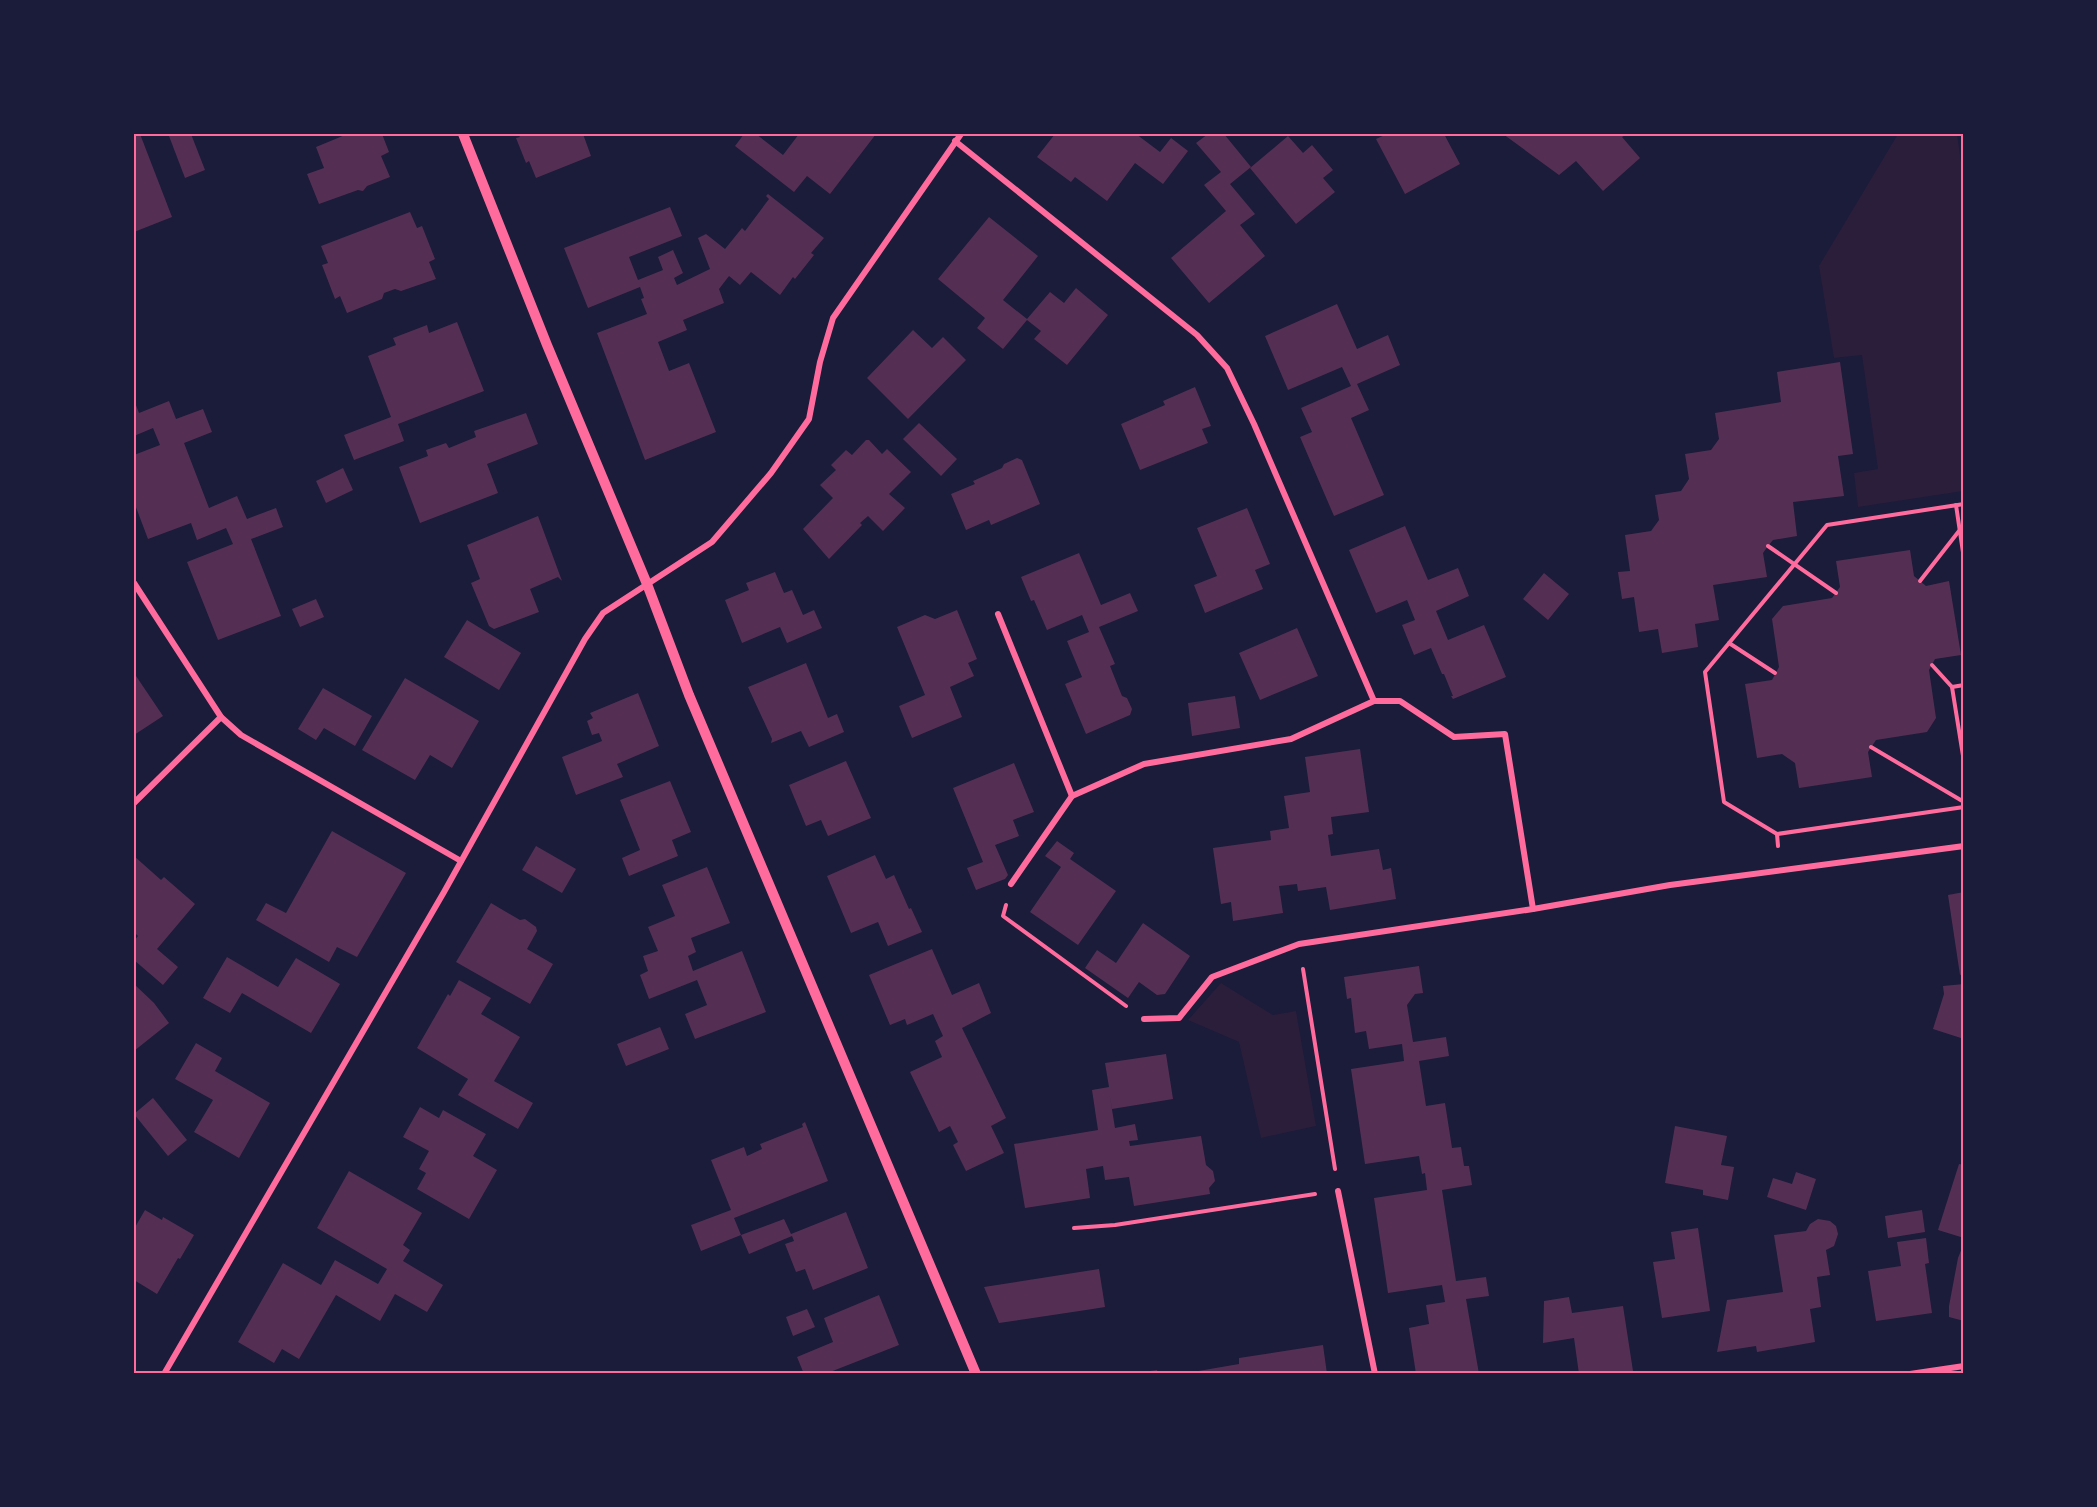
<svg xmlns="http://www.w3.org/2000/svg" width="2097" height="1507" viewBox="0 0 2097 1507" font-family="Quicksand,sans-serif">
  <rect width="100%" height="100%" fill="#1b1b3a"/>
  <g fill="#2a1e3b">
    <path d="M1898,134h59l7,49 -1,308 -105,16 -4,-34 24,-4 -16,-114 -28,3 -15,-92z"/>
    <path d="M1221,983l52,32 23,-4 20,115 -55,12 -22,-96 -51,-22z"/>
  </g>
  <g fill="#542f53">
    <path d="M134,134h6l32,83 -38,15z"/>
    <path d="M176,134h15l14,36 -20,8 -16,-42z"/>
    <path d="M344,134h38l7,18 -8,4 9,21 -23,9 -4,5 -5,-1 -39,14 -12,-30 17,-6 -8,-21 29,-12z"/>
    <path d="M518,134h65l8,22 -55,22 -7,-17 -3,2 -10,-25 4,-1z"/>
    <path d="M744,134h12l27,21 16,-21h77l-46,60 -23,-18 -13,16 -59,-46z"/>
    <path d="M1055,134h81l24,18 11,-14 17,13 -25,33 -28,-21 -28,38 -32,-24 -4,5 -34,-25z"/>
    <path d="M1208,134h16l27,33 -21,17 25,30 -15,11 25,31 -56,47 -38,-45 55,-47 -22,-26 17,-13 -25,-29z"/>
    <path d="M1387,134h57l16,30 -55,30 -29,-55z"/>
    <path d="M1503,134h124l-5,3 18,21 -37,33 -27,-30 -17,14z"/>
    <path d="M1288,136l15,17 9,-8 21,25 -10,8 12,14 -39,32 -46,-56z"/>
    <path d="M768,194l56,44 -13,15 3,2 -19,24 -2,-2 -13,18 -29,-23 -11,13 -11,-9 -10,13 5,14 -41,17 4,10 -29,12 11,29 20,-8 27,69 -71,28 -48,-127 50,-19 -6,-15 3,-1 -4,-11 -52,21 -24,-60 106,-41 12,29 -53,21 9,23 25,-10 -5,-13 15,-7 10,23 -9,5 3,7 33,-16 -12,-31 8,-4 19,15 17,-21 3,3 24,-32 -3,-3z"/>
    <path d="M410,212l7,16 5,-2 13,33 -6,3 7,17 -35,12 -6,-2 -11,4 -2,6 -35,14 -7,-17 -5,3 -13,-34 6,-2 -7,-17z"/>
    <path d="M989,217l49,39 -35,44 24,19 23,-27 14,11 12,-15 32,27 -41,50 -33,-26 7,-8 -14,-11 -24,29 -26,-21 8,-10 -47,-39z"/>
    <path d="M1337,304l20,45 31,-14 12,30 -43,19 12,26 -18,8 33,77 -50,21 -34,-79 12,-5 -11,-24 50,-22 -9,-19 -54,23 -23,-54z"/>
    <path d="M457,322l27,69 -86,33 6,17 -50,19 -10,-25 47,-18 -23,-61 28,-11 -3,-7 34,-13 2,8z"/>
    <path d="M913,330l19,18 11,-11 23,23 -58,59 -41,-41z"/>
    <path d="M1840,362l13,92 -15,2 6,40 -51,6 4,34 -24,4 -5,6 -5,7 4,24 -54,8 6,35 -24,4 3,23 -36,6 -4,-24 -19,3 -5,-35 -12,2 -4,-27 12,-1 -5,-36 26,-4 8,-11 -4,-25 26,-4 8,-12 -4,-25 26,-4 8,-11 -4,-26 66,-11 -4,-30z"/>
    <path d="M1195,387l16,39 -9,3 6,14 -68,27 -19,-46 44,-19 -2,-4z"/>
    <path d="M134,400l5,13 30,-12 7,18 27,-10 9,23 -28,11 25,65 28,-12 10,23 29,-11 7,19 -32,12 30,77 -63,24 -31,-78 46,-18 -7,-16 -29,12 -6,-17 -43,16 -14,-37v-47l26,-10 -7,-17 -19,8z"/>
    <path d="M526,413l12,31 -51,20 11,29 -78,30 -21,-56 29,-11 -2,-6 20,-7 3,5 27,-11 -2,-6z"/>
    <path d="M919,423l38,36 -16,17 -38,-37z"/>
    <path d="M866,440h3l13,14 5,-5 24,23 -22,22 16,14 -22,23 -15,-15 -8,7 2,2 -33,34 -26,-30 30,-31 -13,-13 16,-15 -5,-5 15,-15 6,5z"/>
    <path d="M1017,458l5,2 18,44 -49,21 -2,-5 -23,10 -15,-36 24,-10 -2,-3 29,-13 2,-4z"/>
    <path d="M343,468l10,22 -27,13 -10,-22z"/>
    <path d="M1247,508l23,56 -15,6 8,19 -58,24 -11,-28 23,-9 -20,-48z"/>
    <path d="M538,516l24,65 -4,-4 -28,12 9,23 -45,17 -5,-3 -18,-43 9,-4 -13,-34z"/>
    <path d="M1405,526l23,54 30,-12 11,28 -33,15 12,29 36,-15 22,52 -53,22 -2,-3h2l-9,-22h-2l-11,-26 -17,7 -12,-30 13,-5 -8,-20 -31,13 -27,-63z"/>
    <path d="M1910,550l4,26 12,10 23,-5 12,74 -26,4 -6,11 7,48 -9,14 -51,8 -8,12 4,25 -73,11 -4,-25 -13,-9 -25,4 -12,-74 27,-4 7,-13 -7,-48 11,-13 49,-8 8,-11 -4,-26z"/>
    <path d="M1079,553l22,52 29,-12 8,18 -39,16 16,37 -5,2 12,30 5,2 5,11 -2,6 -44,19 -21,-50 17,-7 -15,-36 22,-9 -7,-17 -35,15 -13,-30 -3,1 -10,-24z"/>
    <path d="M775,572l9,21 8,-3 11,25 11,-5 8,18 -35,15 -7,-16 -38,16 -17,-43 24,-10 -3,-7z"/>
    <path d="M1544,573l25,21 -21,26 -25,-21z"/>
    <path d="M316,599l8,18 -24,10 -8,-18z"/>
    <path d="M957,610l20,49 -9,4 6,13 -24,11 12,30 -50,21 -13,-32 26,-11 -28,-68 28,-12 10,4z"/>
    <path d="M467,620l54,33 -22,37 -55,-33z"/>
    <path d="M1297,628l21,48 -58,24 -21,-47z"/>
    <path d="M806,663l22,55 9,-4 7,18 -35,15 -8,-16 -30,12 1,-4 -24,-52z"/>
    <path d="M134,673l29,43 -29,19z"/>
    <path d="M405,678l74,43 -27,47 -22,-13 -15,25 -53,-30z"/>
    <path d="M323,688l49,28 -17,30 -31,-18 -8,12 -18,-11z"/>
    <path d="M638,693l21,53 -42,18 6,13 -47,18 -14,-38 40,-16 -3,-8 -7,2 -5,-14 6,-3 -3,-5z"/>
    <path d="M1235,696l5,32 -48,8 -4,-33z"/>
    <path d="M1360,749l9,63 -38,5 2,17 -5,1 3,21 48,-7 4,21 8,-2 5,31 -66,11 -4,-23 -28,4 -1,-7 -18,2 4,27 -50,8 -2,-19 -10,2 -8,-56 58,-8 -1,-9 19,-3 -5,-32 26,-4 -5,-35z"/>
    <path d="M846,761l25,57 -43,18 -7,-16 -15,6 -17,-41z"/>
    <path d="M1014,763l20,49 -21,8 6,16 -24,9 13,30 -3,4 -29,11 -9,-22 16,-6 -30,-74z"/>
    <path d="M670,781l21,51 -19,8 6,16 -49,20 -7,-18 18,-8 -20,-50z"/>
    <path d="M332,831l74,42 -49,84 -20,-10 -8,15 -73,-42 10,-17 20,10z"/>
    <path d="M1057,841l17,12 -4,6 46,32 -38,54 -48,-33 31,-45 -16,-11z"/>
    <path d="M536,846l40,23 -14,24 -40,-23z"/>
    <path d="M875,855l11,24 8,-4 15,34 2,-1 11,24 -34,14 -10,-24 -27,11 -24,-57z"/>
    <path d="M134,856l27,24 3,-3 31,27 -38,45 21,18 -15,18 -29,-25v-19l4,-5 -4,-4z"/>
    <path d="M707,867l23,56 -39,15 5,14 -8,4 5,15 49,-20 24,61 -71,27 -10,-25 22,-9 -10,-25 -48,19 -9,-24 8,-4 -5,-15 15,-5 -10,-24 27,-11 -13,-31z"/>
    <path d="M1964,892v76h-2l1,6 -3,1 -12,-80z"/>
    <path d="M491,903l29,17 5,-1 11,8 1,4 -10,18 26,15 -23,40 -74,-42z"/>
    <path d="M1143,923l47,33 -25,38 -8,1 -18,-13 -11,16 -43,-30 12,-18 19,13z"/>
    <path d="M932,949l20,46 27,-12 12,30 -29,15 44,90 -15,8 13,27 -38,18 -13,-26 5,-3 -8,-16 -11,6 -29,-60 32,-15 -7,-16 8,-5 -10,-22 -26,11 -2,-6 -15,6 -21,-50z"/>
    <path d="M227,957l51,30 18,-29 44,26 -29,49 -69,-40 -12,20 -27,-15z"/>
    <path d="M1419,966l4,27 -8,1 -8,11 6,37 33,-5 3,19 -30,5 7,45 19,-3 7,45 9,-1 3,19h5l3,19 -30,5 14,91 30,-4 3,19 -23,3 13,75h-63l-7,-46 20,-4 -3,-19 19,-3 -3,-17 -54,8 -14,-95 53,-8 -2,-17 -3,1 -3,-18 -54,8 -14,-95 53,-8 -2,-17 -33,5 -3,-18 -11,2 -4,-35 -4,1 -3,-22z"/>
    <path d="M459,980l32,18 -10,16 39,23 -26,44 39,22 -15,26 -60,-34 10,-16 -51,-31 31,-54 2,2z"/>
    <path d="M134,984l20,19 15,20 -35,28z"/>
    <path d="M1964,984v55l-31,-10 11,-35 -1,-8z"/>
    <path d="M660,1027l9,22 -43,17 -9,-22z"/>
    <path d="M196,1043l26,15 -7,13 55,32 -31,55 -45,-26 19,-32 -38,-21z"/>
    <path d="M1166,1054l7,45 -61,10 -3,-18 6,37 20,-4 3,16 -9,1 1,5 71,-10 5,29 7,6 2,10 -6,7 1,6 -76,12 -5,-29 -24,3 -2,-14 -17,3 4,29 -65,10 -11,-64 84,-14 -6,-40 17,-3 -4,-24z"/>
    <path d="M153,1098l34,42 -19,16 -34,-42z"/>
    <path d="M420,1107l19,11 4,-8 43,24 -13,22 24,14 -28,49 -52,-30 9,-16 -7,-4 10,-18 -26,-14z"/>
    <path d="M805,1122l23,59 -94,37 7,17 -40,16 -10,-26 40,-15 -20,-50 33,-13 3,9 15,-7 -2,-5 43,-17 -1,-3z"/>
    <path d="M1675,1126l52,10 -6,29 13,2 -6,33 -25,-5v-5l-38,-7z"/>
    <path d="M1959,1164l5,1v73l-26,-8z"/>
    <path d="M349,1171l73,42 -19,32 7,5 -7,11 40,24 -16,27 -32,-18 -15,27 -44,-26 -37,64 -17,-10 -8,14 -36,-21 45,-79 38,22 14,-25 43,24 9,-15 -70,-41z"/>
    <path d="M1796,1172l20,7 -10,31 -39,-13 6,-19 19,6z"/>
    <path d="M145,1210l17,10 1,-3 31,18 -14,24 -2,-1 -21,36 -23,-14v-51z"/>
    <path d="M1922,1210l3,22 -37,6 -3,-22z"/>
    <path d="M846,1212l22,56 -55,22 -8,-21 -9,3 -11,-28 9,-3 -2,-5 -43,18 -8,-19 43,-16 7,15z"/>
    <path d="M1818,1219l12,2 6,5 2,8 -4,12 -8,4 4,25 -13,2 4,30 -11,2 5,33 -58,10 -1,-6 -39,6 10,-52 56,-8 -9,-57 32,-4 4,-7z"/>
    <path d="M1698,1228l12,83 -48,7 -9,-56 22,-3 -4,-27z"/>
    <path d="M1926,1238l3,25 -4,1 7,49 -56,8 -8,-50 33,-5 -4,-24z"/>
    <path d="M1964,1243v78l-15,-4v-11l9,-48z"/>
    <path d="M1099,1269l6,38 -19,3 -87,13 -15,-36z"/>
    <path d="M879,1295l20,50 -74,29h-21l-7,-17 36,-15 -9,-24z"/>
    <path d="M1569,1297l3,16 51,-7 10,65 -18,3h-36l-5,-36 -31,5 1,-42z"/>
    <path d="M807,1309l8,18 -22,9 -7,-19z"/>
    <path d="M1323,1345l4,29h-146l58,-10v-6z"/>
    <path d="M1157,1370l1,4h-15v-2z"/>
  </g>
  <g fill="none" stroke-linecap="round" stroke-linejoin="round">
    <g stroke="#ff6b9d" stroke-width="4">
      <path d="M1956,505l8,54"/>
      <path d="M1768,546l68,47"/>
      <path d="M1920,581l39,-50"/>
      <path d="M1729,643l46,30"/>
      <path d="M1932,665l20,22 12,-2"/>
      <path d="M1952,687l12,75"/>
      <path d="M1871,747l93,55"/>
      <path d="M1777,834l187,-27"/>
      <path d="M1778,846l-1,-12 -53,-32 -19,-130 122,-147 137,-21"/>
      <path d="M1006,905l-3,11 123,90"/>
      <path d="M1303,969l32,200"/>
      <path d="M1074,1228l41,-3 200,-31"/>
    </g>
    <g stroke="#ff6b9d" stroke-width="6">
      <path d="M955,141l242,194 30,33 27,56 120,277h26l54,36 51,-3 28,175"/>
      <path d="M134,583l87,134 20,18 220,126"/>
      <path d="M998,614l74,182 72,-32 147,-25 83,-38"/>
      <path d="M134,803l87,-86"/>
      <path d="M1011,884l61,-88"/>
      <path d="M1144,1019l35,-1 33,-41 87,-33 234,-35 137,-24 294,-39"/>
      <path d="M1338,1191l37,183"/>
      <path d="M164,1374l280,-482 141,-253 18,-26 109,-71 59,-69 38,-54 11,-57 13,-44 128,-184"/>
      <path d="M1910,1374l54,-8"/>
    </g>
    <path stroke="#ff6b9d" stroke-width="10" d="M463,134l84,211 100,239 42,111 287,679"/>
  </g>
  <rect width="2097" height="1507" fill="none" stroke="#1b1b3a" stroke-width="270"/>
  <rect x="135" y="135" width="1827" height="1237" fill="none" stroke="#ff6b9d" stroke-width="2"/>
</svg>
